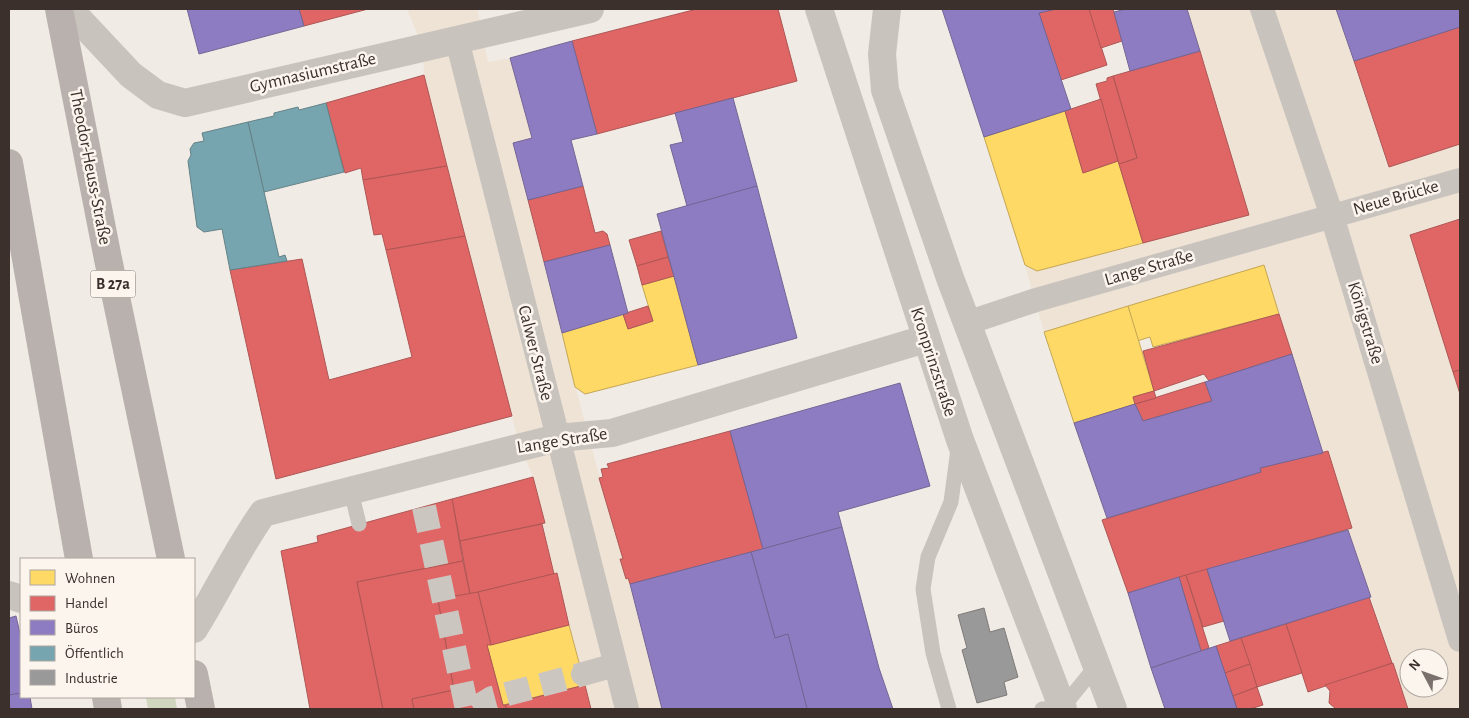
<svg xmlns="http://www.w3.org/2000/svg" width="1469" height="718" viewBox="0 0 1469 718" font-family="'Alegreya Sans',sans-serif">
  <rect width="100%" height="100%" fill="#f0ebe5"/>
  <path fill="#d1d6bf" d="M146,697h29l2,12h-29z"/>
  <g fill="#eee3d5" fill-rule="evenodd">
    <path d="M407,9h70l11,53 22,-4 22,80 -19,6 75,291 35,124 -3,1 6,19 2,-1 34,131h-71l-34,-136 -3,1 -21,-97 -13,-30 -78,-299 -18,-73 -1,-27z"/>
    <path d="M1187,9h149l52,158 72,-23v75l-50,16 50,159v315h-52l-60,-179 4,-2 -24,-76 -5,1 -59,-187 -220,66 -19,-67 12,6 212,-56zM1409,658h30v30h-30z"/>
  </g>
  <g fill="#ffd966" stroke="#c4a654">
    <path d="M1065,111l18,62 35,-12 25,82 -106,28 -12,-6 -41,-128z"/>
    <path d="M1264,265l15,49 -126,33 -3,-10 -13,4 -9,-35z"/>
    <path d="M674,276l24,89 -113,29 -10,-7 -13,-54 61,-19 5,15 25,-8 -11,-36z"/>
    <path d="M1128,306l26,85 -21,6 2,7 -61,19 -30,-91z"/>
    <path d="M569,625l16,60 -82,20 -16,-60z"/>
  </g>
  <g fill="#e06666" stroke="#ae5654">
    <path d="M299,9h69l-64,17z"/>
    <path d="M697,9h81l19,72 -200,53 -25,-93z"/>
    <path d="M1056,9h33l18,56 -46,15 -22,-67z"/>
    <path d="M1089,9h24l9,32 -21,7z"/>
    <path d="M1460,27v117l-71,23 -35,-106z"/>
    <path d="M1200,51l49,164 -106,28 -24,-79 18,-6 -24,-82z"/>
    <path d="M424,75l23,91 -84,14 -2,-12 -16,5 -19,-70z"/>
    <path d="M1113,76l24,82 -18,6 -23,-80 11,-3v-3z"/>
    <path d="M1101,99l17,62 -35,12 -18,-62z"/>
    <path d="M447,166l18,70 -79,14 -4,-16 -8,1 -11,-55z"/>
    <path d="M583,186l12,47 8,-2 4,3 3,11 -66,17 -16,-62z"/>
    <path d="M1460,219v151l-7,2 -43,-137z"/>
    <path d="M661,231l7,26 -31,9 -8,-26z"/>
    <path d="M465,236l47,180 -236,63 -46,-209 72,-11 27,121 83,-23 -26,-107z"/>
    <path d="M668,257l6,19 -32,9 -5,-19z"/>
    <path d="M648,306l5,15 -25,8 -5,-15z"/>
    <path d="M1279,314l13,40 -83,27 -5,-7 -50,17 -11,-40z"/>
    <path d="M1460,370v24l-7,-22z"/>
    <path d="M1205,382l7,19 -69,20 -8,-17z"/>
    <path d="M1154,391l2,7 -21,6 -2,-7z"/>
    <path d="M730,431l33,118 -133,35 -2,-6 -2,1 -6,-20h3l-24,-81 4,-1 -2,-8 8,-1 -2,-4z"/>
    <path d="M1328,451l24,77 -224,65 -26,-73 159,-48 -1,-4z"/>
    <path d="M533,477l12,46 -85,18 -8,-42z"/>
    <path d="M452,499l11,62 -106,21 26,127h-73l-29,-158 37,-9 -1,-6z"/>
    <path d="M542,524l12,50 -84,20 -10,-53z"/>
    <path d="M463,561l7,33 -32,5 16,91 -42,9 2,10h-31l-26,-127z"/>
    <path d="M1207,569l17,52 -21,6 -17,-52z"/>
    <path d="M557,573l12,52 -78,20 -13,-53z"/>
    <path d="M1186,575l23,73 -8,3 -22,-74z"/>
    <path d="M478,592l13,53h-4l16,60h2l2,4h-93l-2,-10 42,-9 -16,-91z"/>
    <path d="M1369,597l23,66 -84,29 -22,-68z"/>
    <path d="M1286,624l16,49 -45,14 -16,-49z"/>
    <path d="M1241,638l9,26 -25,9 -9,-27z"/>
    <path d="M1393,663l15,46h-72l-7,-6 1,-12 -5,-6z"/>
    <path d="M1250,664l7,23 -24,9 -8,-23z"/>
    <path d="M585,685l6,24h-84l-2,-4z"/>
    <path d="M1257,687l6,18 -13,4h-13l-4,-13z"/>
  </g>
  <g fill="#8e7cc3" stroke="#756595">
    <path d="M187,9h112l5,17 -105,28z"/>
    <path d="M942,9h114l-17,4 32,96 -87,28z"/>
    <path d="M1126,9h61l13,42 -70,20 -16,-59z"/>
    <path d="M1336,9h124v18l-106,34z"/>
    <path d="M572,41l25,93 -26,6 12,46 -55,14 -15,-57 19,-5 -22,-80z"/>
    <path d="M733,98l24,88 -70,20 -17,-61 13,-3 -8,-29z"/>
    <path d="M757,186l40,152 -99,27 -41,-151z"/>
    <path d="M610,245l18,68 -66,20 -18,-71z"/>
    <path d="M1292,354l31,99 -63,15 1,4 -154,46 -33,-95 61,-19 8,17 69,-20 -7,-19z"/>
    <path d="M900,383l30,103 -92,26 4,15 -79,22 -33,-118z"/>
    <path d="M842,527l37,141 14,41h-86l-19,-75 -13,4 -24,-86z"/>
    <path d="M1348,530l23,67 -141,44 -23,-72z"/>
    <path d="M751,552l24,86 13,-4 19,75h-145l-32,-125z"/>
    <path d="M1179,577l22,74 -50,17 -23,-75z"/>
    <path d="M16,616l5,22v55l-12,2v-77z"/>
    <path d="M1216,646l21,63h-72l-14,-41z"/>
    <path d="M21,693v4h9l2,12h-23v-14z"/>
  </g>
  <g fill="#76a5af" stroke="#648287">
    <path d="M326,103l18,69 -80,20 -16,-70 26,-6v-3l24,-6 1,3z"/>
    <path d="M248,122l31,135 6,-2 2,6 -57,9 -8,-41 -18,3 -7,-5 -9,-66 3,-6 -1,-6 4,-6 10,-2 -2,-8z"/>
  </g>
  <path fill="#999" stroke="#7d7a78" d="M984,608l6,24 14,-4 14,49 -14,5 3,13 -30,8 -15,-53 5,-2 -9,-33z"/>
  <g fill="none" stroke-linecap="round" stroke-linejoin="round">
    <g stroke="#ccc6c0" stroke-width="24" stroke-dasharray="24 12" stroke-linecap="butt">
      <path d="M424,507l43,202"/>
      <path d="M474,709l18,-11 91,-24"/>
    </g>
    <g stroke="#c9c3be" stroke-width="15">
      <path d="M351,491l8,33"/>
      <path d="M949,709l-16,-56 -10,-64 5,-32 23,-55 7,-53"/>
      <path d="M1042,709l20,-1 35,-43"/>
    </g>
    <g stroke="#c9c3be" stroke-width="24">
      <path d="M1262,9l70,207 128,424"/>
      <path d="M457,40l170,669"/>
      <path d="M967,323l69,-23 424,-120"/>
      <path d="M583,674l32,-9"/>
    </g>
    <g stroke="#c9c3be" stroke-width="28">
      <path d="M69,9l62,66 27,20 27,8 405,-94"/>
      <path d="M819,9l141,431 103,269"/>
      <path d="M887,9l-5,45 3,36 65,188 163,431"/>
      <path d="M9,595l12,4"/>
      <path d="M194,629c24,-39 43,-79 69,-116l294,-75 55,-5 313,-94"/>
    </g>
    <g stroke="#b8b1ad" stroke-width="28">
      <path d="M59,9l49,250 63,300"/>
      <path d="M9,163l70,396"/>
      <path d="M194,674l7,35"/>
      <path d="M106,697l2,12"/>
    </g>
  </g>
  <g text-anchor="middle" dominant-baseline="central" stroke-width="5" stroke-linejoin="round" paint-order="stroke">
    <rect fill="#fbf5ee" stroke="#756b66" stroke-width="1" x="90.5" y="270.5" width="45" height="27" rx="4"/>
    <g font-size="16" font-weight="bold" fill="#3b302b">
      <text x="113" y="284">B 27a</text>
    </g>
    <g font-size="18" fill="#3b302b" stroke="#fbf5ee">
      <text transform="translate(313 73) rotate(-13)">Gymnasiumstraße</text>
      <text transform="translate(90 167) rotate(79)">Theodor-Heuss-Straße</text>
      <text transform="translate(1396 198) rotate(-16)">Neue Brücke</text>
      <text transform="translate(1149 268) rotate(-16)">Lange Straße</text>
      <text transform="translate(1365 323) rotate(73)">Königstraße</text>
      <text transform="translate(535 353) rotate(76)">Calwer Straße</text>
      <text transform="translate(933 362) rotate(72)">Kronprinzstraße</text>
      <text transform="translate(562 441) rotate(-9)">Lange Straße</text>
    </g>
  </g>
  <rect width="1469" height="718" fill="none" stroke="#3b302b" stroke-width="20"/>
  <rect x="20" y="558" width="175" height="140" fill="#fbf5ee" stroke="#aea6a0"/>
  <rect x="30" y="570" width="25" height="15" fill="#ffd966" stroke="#aea6a0"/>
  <text x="65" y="583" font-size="15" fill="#3b302b">Wohnen</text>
  <rect x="30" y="596" width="25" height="15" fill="#e06666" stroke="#aea6a0"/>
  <text x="65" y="608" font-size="15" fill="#3b302b">Handel</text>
  <rect x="30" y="620" width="25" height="15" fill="#8e7cc3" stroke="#aea6a0"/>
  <text x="65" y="633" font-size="15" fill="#3b302b">Büros</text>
  <rect x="30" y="646" width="25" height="15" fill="#76a5af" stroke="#aea6a0"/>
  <text x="65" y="658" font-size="15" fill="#3b302b">Öffentlich</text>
  <rect x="30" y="670" width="25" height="15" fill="#999999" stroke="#aea6a0"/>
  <text x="65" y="683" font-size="15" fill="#3b302b">Industrie</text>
  <g transform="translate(1424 673) rotate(311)"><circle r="24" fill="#fbf5ee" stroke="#aea6a0"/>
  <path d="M0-4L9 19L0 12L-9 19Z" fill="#7a716c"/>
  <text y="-8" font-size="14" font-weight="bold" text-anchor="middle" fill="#3b302b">N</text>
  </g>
</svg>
